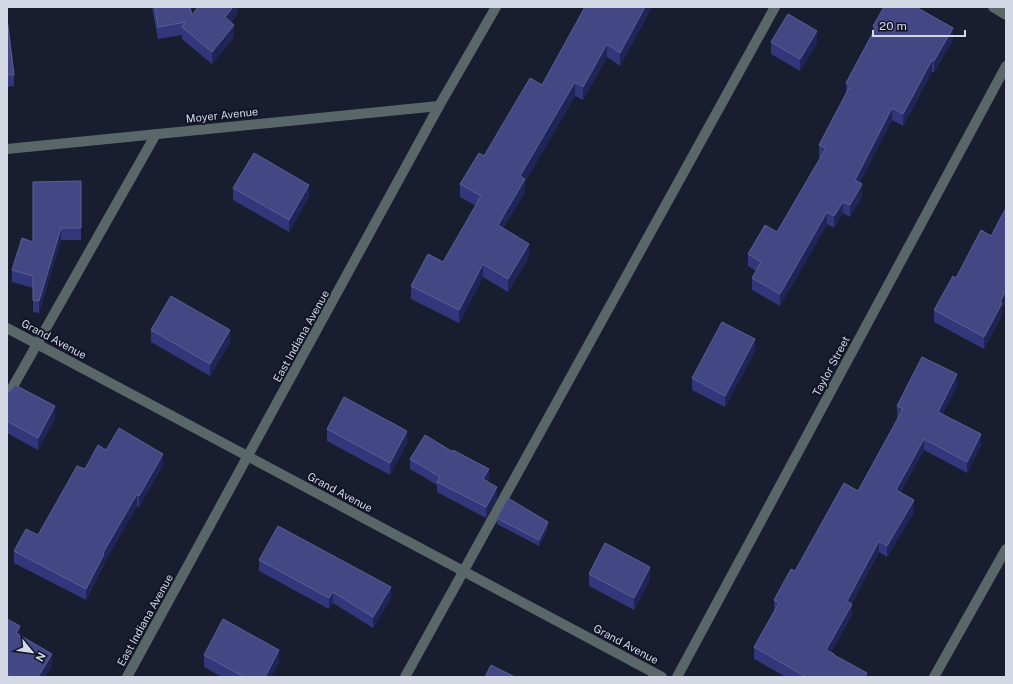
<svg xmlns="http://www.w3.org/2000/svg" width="1013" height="684" viewBox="0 0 1013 684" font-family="'Public Sans',sans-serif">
  <rect width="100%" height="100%" fill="#191d30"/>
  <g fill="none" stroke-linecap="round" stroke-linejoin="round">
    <g stroke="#5a6769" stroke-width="10">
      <path d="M993,7l13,8"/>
      <path d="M7,149l432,-43"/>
      <path d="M7,328l655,349"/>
      <path d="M7,397l149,-263"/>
      <path d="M127,677l312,-571 57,-99"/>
      <path d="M405,677l370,-670"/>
      <path d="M677,677l329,-611"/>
      <path d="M934,677l72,-128"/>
    </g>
  </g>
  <g fill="#31377a">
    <path d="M152,7h38l2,8 46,-8v6l-7,9 3,15 -22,27 -30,-25v-4l-24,4z"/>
    <path d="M582,7h70l-32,59 -13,-9 -24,43 -8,-4 -50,86v10l-22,37 26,28 -21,35 -25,-15 -24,46 -48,-24v-13l32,-24 33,-56 -16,-9v-13l82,-99 42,-77z"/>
    <path d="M7,18l7,57v11l-7,1z"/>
    <path d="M873,26l80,14 -19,32h-2l-29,54 -11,-6 -33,63 3,13 -12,21 -7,-4 -9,15 -7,-4 -47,82 -28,-16v-12l4,-7 -8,-5v-12l29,-22 44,-74 -2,-1v-12l27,-52v-10l27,-50z"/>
    <path d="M771,42l46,1 -17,28 -29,-17z"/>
    <path d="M81,181v59h-20l-22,73 -6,-1v-24l-21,-6v-12l21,-28z"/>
    <path d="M233,188l76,9 -20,35 -56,-32z"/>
    <path d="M956,278l46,31v6l-18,34 -50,-27v-12z"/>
    <path d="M151,330l79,12 -20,34 -59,-34z"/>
    <path d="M755,351l-30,56 -33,-17v-12z"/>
    <path d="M957,386l-15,28 39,31 -14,28 -43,-23 -24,43 14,19 -27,45 -8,-5 -27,51v12l-21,37 3,3 33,22h-81l-32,-18v-12l20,-36v-11l21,-29 63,-80 40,-73 -1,-1v-11z"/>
    <path d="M7,391l48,27 -17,32 -31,-17z"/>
    <path d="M327,429l80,14 -17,32 -63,-34z"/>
    <path d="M106,450l57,15 -24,42 -2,-1 -33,57v2l-18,35 -72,-37v-12l24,-16 47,-66z"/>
    <path d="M410,459l79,20 -2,3 10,16 -11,20 -49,-26v-7l-27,-16z"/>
    <path d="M497,518l51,11 -9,17 -42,-22z"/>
    <path d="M259,560l132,38 -18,30 -40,-25 -4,6 -70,-38z"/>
    <path d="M589,574l61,5 -16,31 -45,-24z"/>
    <path d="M7,619l13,16 32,30 -7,12h-38z"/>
    <path d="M204,655l75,7 -8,15h-49l-18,-10z"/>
  </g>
  <g fill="#202558">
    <path d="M233,7h5v6l-13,16v-12z"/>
    <path d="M645,7h7l-32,59v-13z"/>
    <path d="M234,25v12l-22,27v-12z"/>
    <path d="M953,28v12l-19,32v-11z"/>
    <path d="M817,31v12l-17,28v-12z"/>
    <path d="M607,44v13l-24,43v-13z"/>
    <path d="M932,60v12l-29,54v-12z"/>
    <path d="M575,82v14l-50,86v10l-27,46v-13l22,-49z"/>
    <path d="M892,108v12l-37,72v-12z"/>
    <path d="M862,184v12l-12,21v-12z"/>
    <path d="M309,185v12l-20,35v-12z"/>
    <path d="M843,202v11l-9,15v-12z"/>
    <path d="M827,212v12l-47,82v-12z"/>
    <path d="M61,228v12l-22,73v-12z"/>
    <path d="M529,244v13l-21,35v-13z"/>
    <path d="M483,264v13l-24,46v-13z"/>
    <path d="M1006,290v12l-4,7v6l-18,34v-12l16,-35z"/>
    <path d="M230,330v12l-20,34v-12z"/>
    <path d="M755,339v12l-30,56v-11z"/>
    <path d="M957,374v12l-19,37v-11z"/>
    <path d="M55,406v12l-17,32v-12z"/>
    <path d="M407,431v12l-17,32v-12z"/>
    <path d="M981,434v11l-14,28v-11z"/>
    <path d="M924,439v11l-28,51v-11z"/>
    <path d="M163,454v11l-24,42v-11z"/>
    <path d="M489,469v10l-6,10v-10z"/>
    <path d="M497,487v11l-11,20v-11z"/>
    <path d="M137,494v12l-33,57v2l-18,35v-11l17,-36z"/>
    <path d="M914,500v12l-27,45v-11z"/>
    <path d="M548,522v7l-9,17v-6z"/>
    <path d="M879,541v11l-32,60v-11z"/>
    <path d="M650,567v12l-16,31v-12z"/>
    <path d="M391,587v11l-18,30v-11z"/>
    <path d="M333,592v11l-4,6v-11z"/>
    <path d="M852,604v11l-26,46v-11z"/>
    <path d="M20,626v11l-4,-4z"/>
    <path d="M279,650v12l-8,15h-6z"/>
    <path d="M52,654v11l-7,12h-7z"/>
  </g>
  <g fill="#434885" stroke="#5a5f94">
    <path d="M155,7h35l2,8 6,-8h35l-8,10 9,8 -22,27 -30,-25 4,-5 -28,5z"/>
    <path d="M585,7h60l-25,46 -13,-9 -24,43 -8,-5 -55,94 5,3 -27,46 31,19 -21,35 -25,-15 -24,46 -48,-24 17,-32 15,8 38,-66 -21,-12 19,-31 5,3 46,-78 12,7z"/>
    <path d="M884,7h32l37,21 -19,33 -2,-1 -29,54 -11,-6 -37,72 7,4 -12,21 -7,-3 -9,14 -7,-4 -47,82 -28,-16 9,-16 -13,-8 17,-29 12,7 49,-84 -7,-3 31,-59 -4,-3 30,-56 -3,-1z"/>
    <path d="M788,14l29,17 -17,28 -29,-17z"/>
    <path d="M7,18l7,57h-7z"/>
    <path d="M254,153l55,32 -20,35 -56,-32z"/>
    <path d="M81,181v47h-20l-22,73 -6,-1v-24l-21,-6 10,-32 11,4v-60z"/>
    <path d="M1006,208v82l-6,12 2,1 -18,34 -50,-27 19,-34 3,2 25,-48 10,6z"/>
    <path d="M171,296l59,34 -20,34 -59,-34z"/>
    <path d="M722,322l33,17 -30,57 -33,-18z"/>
    <path d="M922,357l35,17 -19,38 43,22 -14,28 -43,-23 -28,51 18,10 -27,46 -8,-5 -32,60 5,3 -26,46 8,4v1l33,18 -2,4h-59l-52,-30 25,-44 -5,-3 17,-31 4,2 49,-88 14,8 45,-82 -6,-3z"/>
    <path d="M15,385l40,21 -17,32 -31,-17v-2l1,-3h-1v-25h3z"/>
    <path d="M344,397l63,34 -17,32 -63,-34z"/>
    <path d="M119,428l44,26 -24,42 -2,-2 -34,59 1,1 -18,35 -72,-38 12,-22 12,6 39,-69 8,3 13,-24 8,5z"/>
    <path d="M425,435l28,17v-2l36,19 -6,10 14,8 -11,20 -49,-25 3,-5 -30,-18z"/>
    <path d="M508,498l40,24 -9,18 -42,-22z"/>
    <path d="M278,526l113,61 -18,30 -40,-25 -4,6 -70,-38z"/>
    <path d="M605,543l45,24 -16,31 -45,-24z"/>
    <path d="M7,619l13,7 -4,7 36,21 -14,23h-26l-5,-3z"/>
    <path d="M223,619l56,31 -14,27h-21l-40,-22z"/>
    <path d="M491,665l24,12h-30z"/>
  </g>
  <g text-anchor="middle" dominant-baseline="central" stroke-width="4" stroke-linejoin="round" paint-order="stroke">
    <g font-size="11" fill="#d4d7e4" stroke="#101426">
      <text transform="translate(222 115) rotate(-6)">Moyer Avenue</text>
      <text transform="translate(301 336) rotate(-61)">East Indiana Avenue</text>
      <text transform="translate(54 339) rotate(28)">Grand Avenue</text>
      <text transform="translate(831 366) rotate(-62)">Taylor Street</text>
      <text transform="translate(340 492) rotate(28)">Grand Avenue</text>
      <text transform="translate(145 620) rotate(-61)">East Indiana Avenue</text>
      <text transform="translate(626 644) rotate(28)">Grand Avenue</text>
    </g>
  </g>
  <rect width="1013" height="684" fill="none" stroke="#d4d7e4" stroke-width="16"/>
  <g transform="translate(32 652) rotate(119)" stroke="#101426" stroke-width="3" paint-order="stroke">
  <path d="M0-3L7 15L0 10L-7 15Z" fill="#d4d7e4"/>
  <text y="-6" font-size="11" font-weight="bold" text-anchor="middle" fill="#d4d7e4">N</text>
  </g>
  <path d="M873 30v6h92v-6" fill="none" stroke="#d4d7e4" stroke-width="2"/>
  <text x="879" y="30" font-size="12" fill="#d4d7e4" stroke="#101426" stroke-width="3" paint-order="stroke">20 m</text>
</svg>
